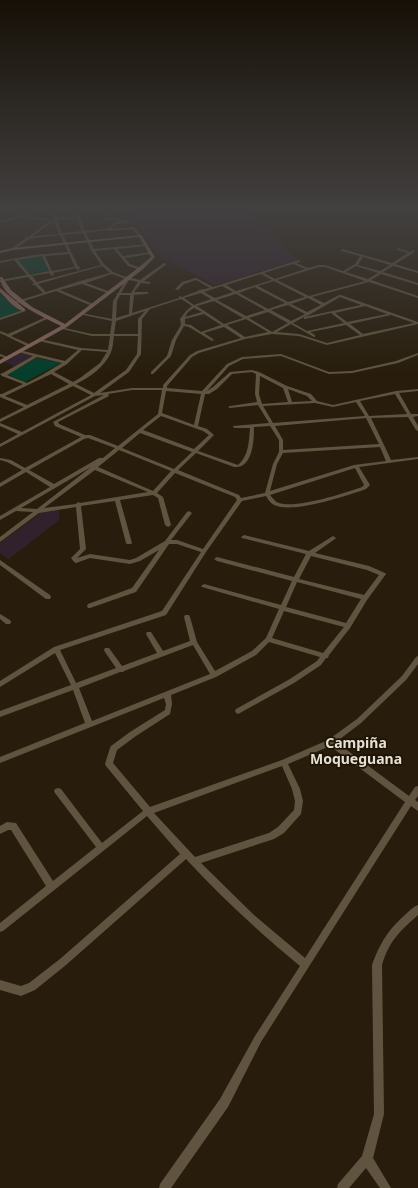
<svg xmlns="http://www.w3.org/2000/svg" width="418" height="1188" viewBox="0 0 418 1188" font-family="'Noto Sans',sans-serif">
  <rect width="100%" height="100%" fill="#281d0c"/>
  <g fill="#30212c">
    <path d="M157,208h88l53,52 -83,25 -53,-27 -11,-12 -21,-33z"/>
    <path d="M22,352l11,4 -17,11 -12,-5z"/>
    <path d="M46,509h13v11l-50,39 -9,-6v-10z"/>
  </g>
  <g fill="#053e2b">
    <path d="M43,256l5,15 -19,3 -13,-15z"/>
    <path d="M0,294l20,17 -20,7z"/>
    <path d="M37,358l24,5 -36,19 -18,-8z"/>
  </g>
  <g fill="none" stroke-linecap="round" stroke-linejoin="round">
    <g fill="#605441" fill-rule="evenodd">
      <path d="M47,208h5l4,10 20,-2 -3,-8h2l3,7 12,-7h3l-14,9 6,14 19,-2 6,-2 5,-5 9,-1 -5,-1h-15l-1,-1c9,-9 19,-11 32,-11l-21,5 -7,5h12l10,3 -1,2 -11,1 -6,5 23,-2 7,8v2h-2l-7,-8 -24,2 -1,-1 -21,3 8,16 53,-5v2h-1l-29,3 6,7 28,-4 1,1 -2,1 -25,4 5,6 11,4v2h-1l-12,-4 -14,-17 -19,2 9,13 9,8 10,4 17,4 24,-17 3,1 -23,17 6,1v2l-9,-1 -7,9h13l2,1 -2,1 -13,1 -2,18 47,-15v-2l3,1 16,-6 1,-1 11,-2 -14,-8 -12,4 -6,6 -3,-1 7,-7 14,-4 17,9 86,-27h1v2l-4,1 12,5 11,-3h6l18,6 12,-7 5,-8 -19,-5v-2h1l50,14 16,-10 -11,-3v-2l13,4 4,-2 1,1 -3,3 -17,10 23,7v2l-25,-7 -10,6 35,11v2l-37,-11 -10,6 47,16v2l-49,-16 -57,15 12,6 15,-8h2l77,27v2l-91,21 -28,-9 -27,-2 -27,5 -46,14 -7,4 -25,29v2l35,3 25,-27 15,-7 39,-3 48,18 23,-1 44,-10 22,-8v2l-20,8 -46,10 -23,1 -48,-18 -38,3 -14,7 -22,25 6,-4 17,-15 22,-2 7,2 28,14 24,8 6,7 16,4 63,-14 22,-2v2l-19,2 12,21h7v2l-5,1 5,9v5l-2,-1 -8,-13 -37,1 13,27 7,15 27,-3v2l-59,8 11,18 -4,4c-20,7 -73,25 -92,16 -4,-2 -6,-6 -8,-9l-24,5 -36,51 -40,63 -106,35 16,33 40,-15 -11,-16 -1,-2 1,-2h4l13,18 35,-13 -11,-19 1,-2h4l12,19 27,-10 -6,-24 1,-2h4l1,2 7,25 18,29 37,-20 14,-13 13,-29 -77,-22 -1,-1 3,-2 77,21 11,-24 -75,-20 -3,-2 3,-2 77,20 12,-23 -64,-16 -1,-1 3,-2 65,16 24,-15 3,2 -1,1 -20,14 54,13 16,7 1,1 -19,26 -17,28 -21,27 -1,3h-2l-5,7 -27,18 -54,30 -2,1 -2,-1 -1,-2 1,-2 54,-30 27,-18 3,-4 -51,-15 -13,13 -40,22 -45,18 1,9 -2,10 -34,22 -19,14 -4,13 37,44 132,-47 46,-20 29,-21 45,-43 14,-19 2,-1v8l-12,16 -45,43 -25,19 73,54 6,-9 3,-1v10l-3,4 3,2v9l-7,-5 -150,236 -33,65 -57,81h-12l1,-4 60,-85 35,-63 45,-70c-40,-33 -79,-69 -114,-107l-120,106 -31,25 -14,6 -21,-6v-10l21,6 8,-3 31,-24 120,-105 -33,-38 -144,115 -3,1v-9l46,-37 -35,-56h-3l-8,4v-8l7,-4 9,1 37,58 43,-34 -41,-54 -1,-2 1,-2 3,-1 3,1 41,54 41,-32 -37,-45 -1,-2 5,-16 1,-2 19,-14 35,-22 1,-6 -2,-6 -164,65v-6l85,-34 -12,-33 -73,27v-6l71,-26 -16,-32 -55,34v-6l54,-34 108,-36 39,-59 -24,-8h-8l-33,48 -46,16h-2l-1,-2 1,-2 44,-16 27,-38 -19,11 -10,3 -40,-6 -14,5 -2,-1 -3,-4 9,-9 -4,-42 -37,6 -39,29v-5l33,-25 -17,-1 -16,9v-4l50,-29 -24,-15 -26,15v-4l22,-13 -15,-8 -7,-2v-2l11,2 14,8 56,-31 -26,-11 -2,-4 51,-27 -9,1 -95,51v-3l18,-10 -18,-8v-3l22,9 69,-37 -18,-9 -73,36v-3l24,-12 -24,-10v-3h2l21,-10 -21,-8 -2,-2 3,-1 30,-17 -14,-4v-2l46,11 13,-11 -39,-9 -1,-1 2,-1 41,9 27,2 2,-14h-18l-34,-8 2,-1 32,7h18l2,-13 -33,-7 2,-1 31,6 1,-18 4,-6 -1,-1 2,-1 8,-14 -14,-5 -26,9 22,8v2h-1l-25,-9 -22,6 33,14v2h-1l-36,-15 -42,13v-2l29,-9 -8,-8h-2l-1,-1 2,-1 -6,-6 -28,5v-2l27,-5 -13,-15 -14,3v-2l34,-6 34,-3 -8,-17 -31,4 -15,11h-2v-2l14,-10v-1h2l22,-16 -27,-4 -23,6v-2zM50,209l4,10 -2,1 -26,-4zM77,218l5,13 -20,2 -5,-13zM54,221l5,13 -26,2zM83,233l8,17 10,15 -64,17 -5,-6 17,-3 3,3 2,-1 -1,-2 23,-5 1,2h2l1,-3 -2,-1 -15,-31zM69,254l6,13 -23,4 -7,-15zM42,256l7,15 -19,4 -12,-15zM363,257l27,8 -10,6 -22,-6zM293,264l12,5 -30,10 -11,-6zM102,266l8,7 -30,8 -34,11 -8,-8zM356,266l22,7 -10,6 -22,-7zM319,267h6l40,14 -56,15 -32,-16zM261,274l11,6 -36,11 -10,-6zM129,280l9,2 -7,11h-10zM274,281l31,16 -17,5 -30,-16zM222,286l11,6 -18,6 -11,-6zM255,287l1,1 29,15 -17,6 -29,-16zM201,293l10,6 -17,6 -10,-7zM236,294l29,16 -19,6 -29,-16zM120,295h10l-1,19 -13,4 1,-17zM340,297l21,8 -57,12 5,-2zM308,298l13,7 -14,7 -16,-8zM181,299l11,7 -6,5 -6,8 1,6 -9,15 -5,16 -16,16v2h2l18,-18 5,-16 8,-14 5,1 23,14 2,-1 -1,-1 -9,-6 20,-6 17,11 -44,13 -7,4 -27,30v3h-31l-32,5 29,-21 12,-18 1,-35 8,-10zM214,301l29,17 -19,6 -27,-18zM288,305l17,9 -14,7 -20,-11zM365,306l22,8 -40,8 -12,-9zM194,308l8,4 -17,5 3,-5zM145,311l-7,8v15h-24l2,-13zM268,312l20,11 -16,9 -23,-14zM331,313l13,10 -37,8 -14,-8 11,-6v2h1zM204,314l17,11 -20,7 -10,-7 -6,-1v-5zM391,315l23,8 -51,11 -13,-10zM246,319l22,13 -23,5 -18,-12zM291,324l23,13h1v-2l-5,-3 36,-7 14,10 -33,8 -28,-9 -22,-2zM114,336h24l-1,18 -11,16 -32,23 -18,-9c14,-7 29,-17 35,-32 2,-4 2,-11 3,-16zM82,350l25,2 -7,11 -20,15 -7,4 -19,-10 13,-8zM37,357l25,6 -20,12 -15,8 -20,-8zM252,372l4,2 -1,20 2,8 -27,4 -2,1 2,1 28,-3 11,18 -36,3v1l2,1h15c-1,12 -1,28 -12,37l-40,-14 16,-16 -7,-6 -9,-3 7,-32h4l8,-5 15,-15zM51,374l18,10 -42,21 -22,-9zM260,376l23,12 5,14 -26,2 -3,-10zM288,389l19,7 5,5 -20,1zM132,390h30l-4,24 -40,32 -28,-11h-5l-26,-11 -1,-2 51,-26 -1,-2zM166,391l35,3 -7,31 -32,-12zM395,394l12,20 -38,2 -9,-15zM356,402l9,14 -92,7 -10,-17 52,-3 18,4zM161,416l42,15 6,4 -15,14 -51,-19zM366,418l13,26 -96,6v-10l-8,-14zM270,426l9,14v12l-6,12 -8,29 -24,5 -2,-3 -61,-25 18,-17 38,14c19,2 20,-27 20,-40zM140,433l52,19 -18,17 -52,-21zM88,438l27,10 -12,10h-4l-45,26 -25,-14 55,-31zM380,447l6,14 -32,4 -84,26 7,-27 6,-11zM119,450l52,21 -18,20 -55,-24zM91,467l-54,42 -16,-1zM355,468l9,17 -2,2c-17,6 -66,22 -83,16 -4,-1 -6,-5 -9,-8zM95,470l53,22 -68,11 -2,-1 -2,2 -32,4zM175,473l60,24 2,3 -34,49 -26,-9h-6l21,-27 -3,-2 -2,1 -22,29 -29,17 -6,2 -40,-6 -13,4 9,-9 -5,-43 34,-5 11,42 1,1h4l1,-1 -12,-43 33,-5 5,3 7,27 3,2 2,-1 1,-1 -8,-28 -6,-4zM311,556l56,14 12,5 -15,20 -65,-16zM297,582l64,17 -15,24 -60,-16zM284,611l60,16 -21,26 -51,-15zM193,645l17,29 -118,47 -13,-33 41,-16h3l1,-1zM330,746l75,56 -100,156 -51,-43 -53,-52 73,-24 10,-6 17,-19 2,-13 -3,-12 -12,-25zM282,766l10,23 3,12 -1,9 -16,17 -9,6 -74,24 -41,-44z"/>
      <path d="M23,310l3,1 -26,9v-2z"/>
      <path d="M46,317l3,1 -38,18 20,9v2h-2l-29,-14v-2l8,3z"/>
      <path d="M0,354l8,3 1,1 -2,1 -7,-3z"/>
      <path d="M0,560l50,35 1,2 -1,2h-4l-46,-34z"/>
      <path d="M0,614l10,6 1,2 -1,2h-4l-6,-5z"/>
      <path d="M418,905v10c-18,16 -29,26 -36,50l2,149 -11,44 18,30h-11l-14,-20 -17,20h-12l1,-4 24,-28 12,-42 -2,-149c8,-22 16,-35 33,-50 4,-4 8,-8 13,-10z"/>
    </g>
    <g fill="#83645b" fill-rule="evenodd">
      <path d="M140,235l2,1 13,21 -13,13 -75,57 -67,37v-4l61,-34c-16,-8 -61,-28 -61,-49h2l9,13 21,17 33,17 73,-56 13,-11 -12,-20 -126,13 -13,3v-2l13,-3z"/>
      <path d="M0,288l25,21v2c-9,0 -19,-13 -25,-19z"/>
    </g>
  </g>
  <linearGradient id="sky" x2="0" y2="1"><stop stop-color="#161007"/><stop offset="0.56" stop-color="#424040"/><stop offset="1" stop-color="#424040" stop-opacity="0"/></linearGradient>
  <rect width="418" height="374" fill="url(#sky)"/>
  <g text-anchor="middle" dominant-baseline="central" stroke-width="3.5" stroke-linejoin="round" paint-order="stroke">
    <g font-size="14" font-weight="bold" fill="#e6dfd4" stroke="#1e1404">
      <text x="356" y="742">Campiña<tspan x="356" dy="16">Moqueguana</tspan></text>
    </g>
  </g>
</svg>
